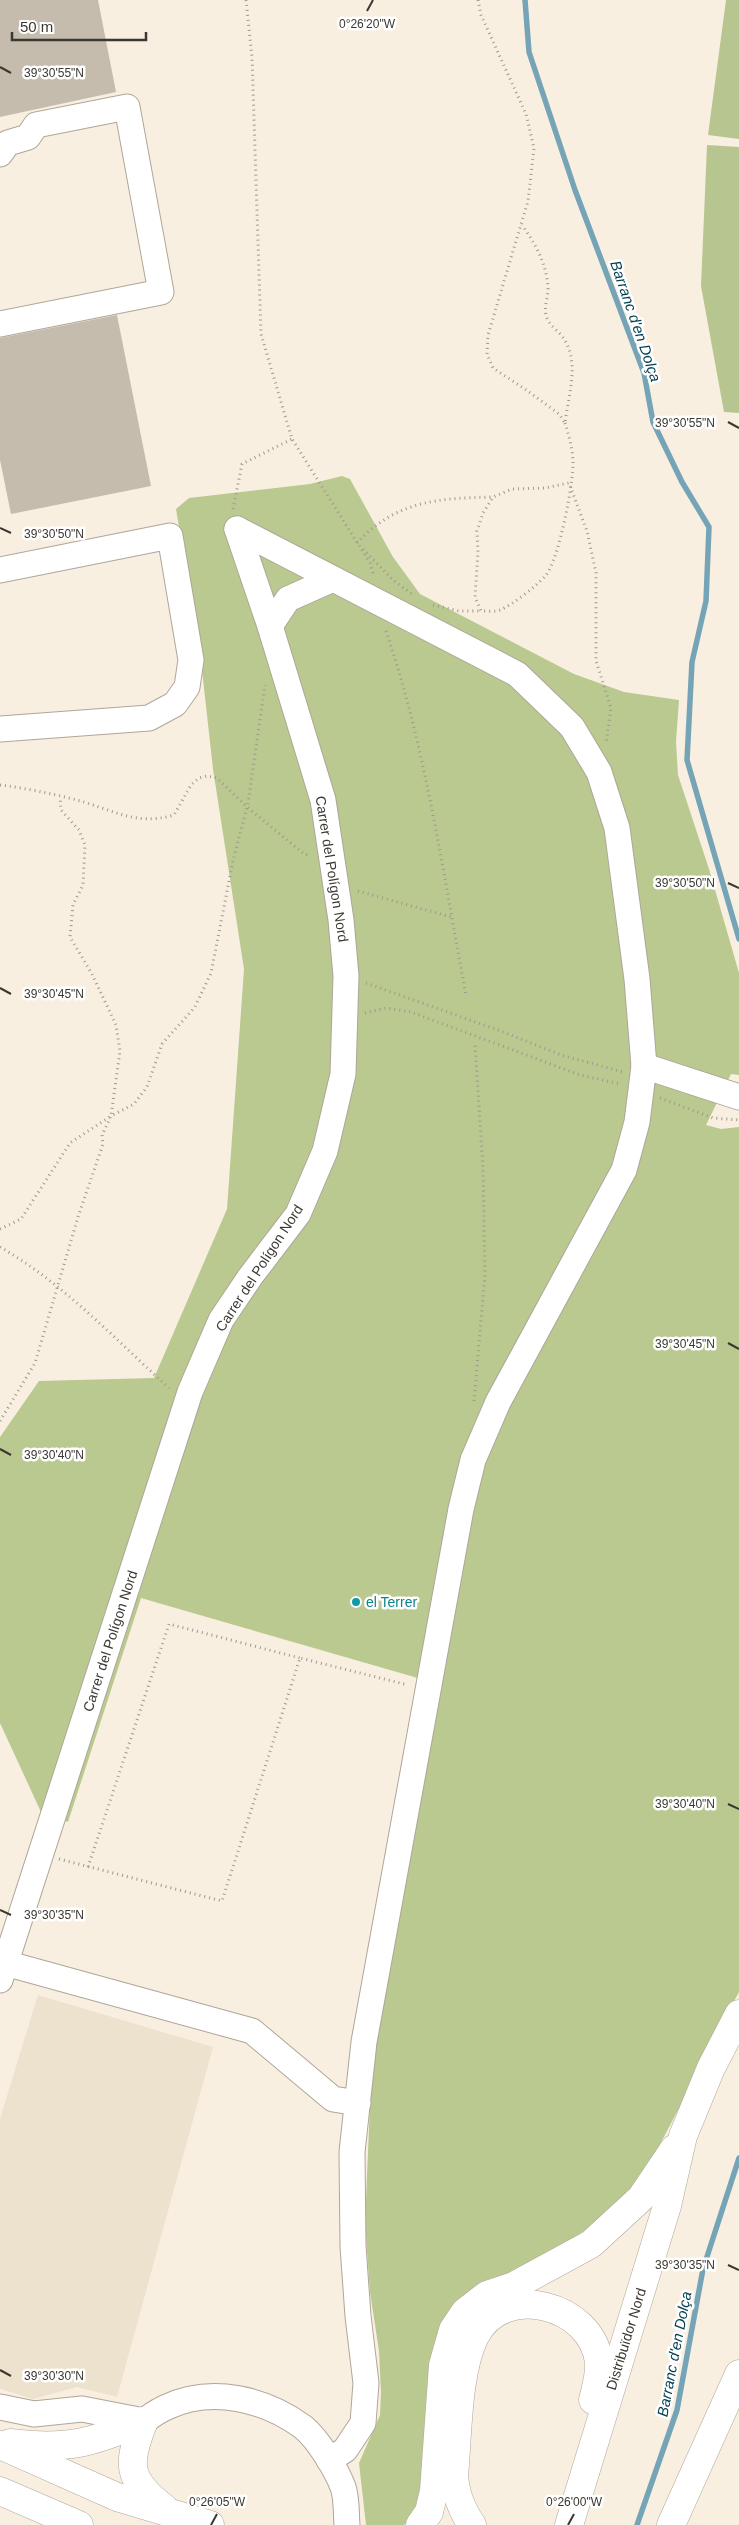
<svg xmlns="http://www.w3.org/2000/svg" width="739" height="2525" viewBox="0 0 739 2525" font-family="Helvetica,sans-serif">
  <rect width="100%" height="100%" fill="#f9efe1"/>
  <path fill="#ede2ce" d="M38,1995l175,52 -96,350 -40,-10 -44,12 -33,-10v-270z"/>
  <g fill="#b7c690">
    <path d="M726,0h13v139l-31,-4z"/>
    <path d="M707,145l32,2v266l-15,-1 -23,-126z"/>
  </g>
  <path fill="#b9c98f" d="M342,476l8,3 43,78 27,37 154,80 50,18 55,8 -3,42 2,33 31,94 30,104v102l-8,-1 -25,51 15,4 18,-2v865c-26,46 -47,93 -72,139 -7,13 -14,28 -22,40 -39,53 -95,85 -153,111l-75,231 -13,12h-38l-7,-62 21,-48 1,-22 -2,-42 -9,-59 -5,-69 6,-142 17,-131 54,-265 -301,-87 -73,224 -27,-10 -41,-89v-286l39,-56 115,-3 73,-169 17,-240 -31,-200 -13,-117 -24,-143 13,-11 121,-14z"/>
  <g fill="none" stroke-linecap="round" stroke-linejoin="round">
    <g stroke="#76a4b7" stroke-width="5.5">
      <path d="M525,0l4,52 46,138 69,183 9,49 29,60 27,45 -3,74 -14,61 -5,98 52,179"/>
      <path d="M637,2525l40,-115 26,-141 36,-111"/>
    </g>
  </g>
  <g fill="#c5bcae">
    <path d="M0,0h98l18,92 -116,25z"/>
    <path d="M117,315l34,171 -140,28 -11,-54v-122z"/>
  </g>
  <g fill="none" stroke-linecap="round" stroke-linejoin="round">
    <g stroke="#afa698" stroke-width="27">
      <g id="minor">
        <path d="M0,154l8,-11 20,-6 8,-12 91,-18 34,185 -161,32"/>
        <path d="M237,529l280,145 55,53 27,45 18,56 20,151 7,87 -7,56 -13,48 -126,232 -25,58 -12,49 -97,533 -12,110 1,94 5,70 8,67 -3,40 -18,27 -16,10"/>
        <path d="M0,570l170,-34 21,124 -4,27 -12,17 -26,14 -149,11"/>
        <path d="M270,626l18,-27 45,-20"/>
        <path d="M644,1066l95,31"/>
        <path d="M5,1963l247,68 81,68 25,4"/>
        <path d="M0,1980l190,-588 31,-72 29,-43 48,-63 27,-63 18,-77 3,-98 -5,-56 -18,-120 -53,-174 -33,-97"/>
        <path d="M0,2407l34,7 48,-5 62,12c7,-5 15,-11 23,-14 45,-21 98,-8 136,20 15,12 33,42 40,60 4,11 3,26 4,38"/>
      </g>
    </g>
    <g stroke="#afa698" stroke-width="29">
      <g id="major">
        <path d="M144,2421c-17,42 -18,58 20,87"/>
        <path d="M10,2443c58,7 81,0 134,-22"/>
        <path d="M0,2445l117,52 93,28"/>
        <path d="M0,2491l79,34"/>
      </g>
    </g>
    <g stroke="#afa698" stroke-width="29">
      <g id="highway">
        <path d="M420,2525l9,-13 5,-21 9,-126 10,-35 12,-18 22,-17 27,-9 77,-42 50,-46 33,-49"/>
        <path d="M472,2525c-11,-16 -16,-30 -18,-49 4,-41 3,-104 21,-140 28,-55 117,-32 124,26 1,13 -3,25 -6,38"/>
        <path d="M569,2525l98,-319 16,-70 28,-68 28,-54"/>
        <path d="M671,2525l68,-151"/>
      </g>
    </g>
    <g stroke="#a0988e" stroke-width="3" stroke-dasharray="1 4" stroke-linecap="butt">
      <path d="M246,0l6,57 9,277 31,105 78,124 4,13"/>
      <path d="M478,0l3,15 45,99 8,34 -6,53 -40,134 -1,19 6,14 32,21 34,25 6,9c3,-27 15,-59 -1,-84 -5,-8 -16,-14 -18,-24 -2,-10 2,-17 2,-26 -1,-25 -12,-44 -26,-64"/>
      <path d="M565,423c4,12 7,25 8,37 1,22 -14,99 -27,115 -9,11 -34,30 -46,35 -5,2 -13,1 -19,1l-6,-14 3,-45 -1,-21 6,-18 10,-16 19,-8 33,-1 24,-5 18,48 9,42v88l15,47 -5,36"/>
      <path d="M233,509l9,-45 50,-25"/>
      <path d="M357,543c38,-42 82,-45 135,-46"/>
      <path d="M363,549l31,32 18,13"/>
      <path d="M433,605l26,6h22"/>
      <path d="M386,631c40,117 57,243 80,364"/>
      <path d="M0,785c24,3 49,8 73,14 37,9 62,28 101,16l17,-30 8,-7 8,-2 10,2 30,29 57,47 6,1"/>
      <path d="M358,891l93,26"/>
      <path d="M366,983l132,47 63,25 62,17"/>
      <path d="M365,1013l21,-5 25,4 169,63 41,9"/>
      <path d="M660,1098l53,20 26,2"/>
      <path d="M0,1229l21,-10 49,-76 41,-27 9,-65 -4,-26 -24,-51 -22,-37 3,-32 10,-20 2,-40 -6,-15 -18,-20 -1,-13"/>
      <path d="M0,1247c63,36 115,92 169,141"/>
      <path d="M474,1401l11,-126 -2,-108 -8,-122"/>
      <path d="M0,1421l35,-58 43,-146 25,-73 -1,-9 9,-19 23,-12 13,-17 15,-43 33,-37 16,-34 22,-112 15,-58 17,-118"/>
      <path d="M59,1859l163,42 78,-243 108,27"/>
      <path d="M88,1867l81,-243 131,34"/>
    </g>
    <use href="#minor" stroke="#fff" stroke-width="25"/>
    <use href="#major" stroke="#fff" stroke-width="28"/>
    <use href="#highway" stroke="#fff" stroke-width="28"/>
  </g>
  <path fill="none" stroke="#3b3731" stroke-width="2" d="M367,11l6,-11M0,67l11,6M728,422l11,6M0,528l11,5M728,883l11,5M0,988l11,6M728,1343l11,6M0,1449l11,6M728,1804l11,5M0,1910l11,5M728,2265l11,5M0,2370l11,6M211,2525l6,-11M568,2525l6,-11"/>
  <circle fill="#0f9aa8" stroke="#fff" stroke-width="2" cx="356" cy="1602" r="5"/>
  <g text-anchor="middle" dominant-baseline="central" stroke-width="5" stroke-linejoin="round" paint-order="stroke">
    <g font-size="14" fill="#3b3731" stroke="#fff">
      <text transform="translate(332 869) rotate(81)">Carrer del Polígon Nord</text>
      <text transform="translate(259 1268) rotate(-57)">Carrer del Polígon Nord</text>
      <text transform="translate(110 1641) rotate(-72)">Carrer del Polígon Nord</text>
      <text transform="translate(626 2339) rotate(-73)">Distribuïdor Nord</text>
    </g>
    <g font-size="14" fill="#0d838f" stroke="#fff" text-anchor="start">
      <text x="366" y="1602">el Terrer</text>
    </g>
    <g font-size="15" font-style="italic" fill="#013e52" stroke="#fff">
      <text transform="translate(636 321) rotate(71)">Barranc d'en Dolça</text>
      <text transform="translate(674 2354) rotate(-79)">Barranc d'en Dolça</text>
    </g>
  </g>
  <g font-size="12" text-anchor="middle" fill="#3b3731" stroke="#fff" stroke-width="5" stroke-linejoin="round" paint-order="stroke">
    <text x="367" y="28">0°26'20"W</text>
    <text x="54" y="77">39°30'55"N</text>
    <text x="685" y="427">39°30'55"N</text>
    <text x="54" y="538">39°30'50"N</text>
    <text x="685" y="887">39°30'50"N</text>
    <text x="54" y="998">39°30'45"N</text>
    <text x="685" y="1348">39°30'45"N</text>
    <text x="54" y="1459">39°30'40"N</text>
    <text x="685" y="1808">39°30'40"N</text>
    <text x="54" y="1919">39°30'35"N</text>
    <text x="685" y="2269">39°30'35"N</text>
    <text x="54" y="2380">39°30'30"N</text>
    <text x="217" y="2506">0°26'05"W</text>
    <text x="574" y="2506">0°26'00"W</text>
  </g>
  <path d="M12 32v8h134v-8" fill="none" stroke="#3b3731" stroke-width="2.5"/>
  <text x="20" y="32" font-size="15" fill="#3b3731" stroke="#ffffff" stroke-width="4" paint-order="stroke">50 m</text>
</svg>
